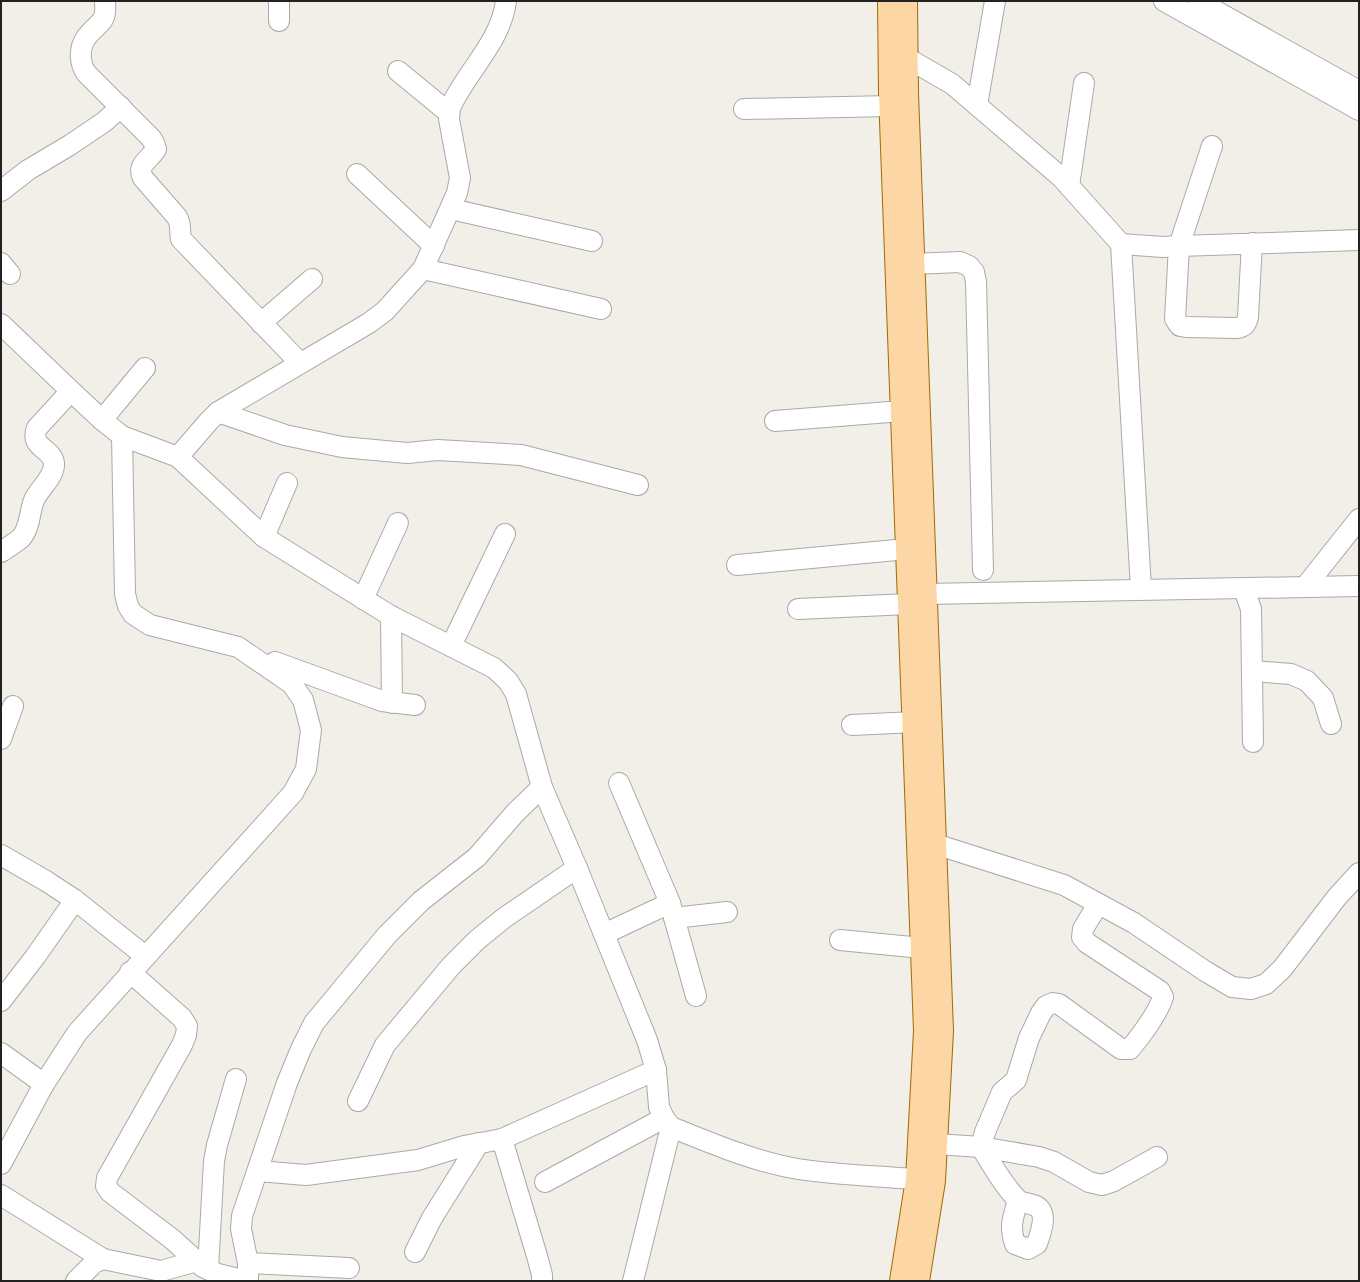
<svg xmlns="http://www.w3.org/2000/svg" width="1360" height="1282" viewBox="0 0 1360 1282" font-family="'Varela Round',sans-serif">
  <rect width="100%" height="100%" fill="#f2efe9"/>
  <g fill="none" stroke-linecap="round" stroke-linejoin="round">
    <g stroke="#a9a9a9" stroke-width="22">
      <g id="minor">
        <path d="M105,1c0,5 1,11 -1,16 -2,6 -10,11 -14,16 -11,11 -12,27 -4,40l65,65 3,5 2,6c-6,11 -20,15 -13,29l34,39c5,9 2,13 4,22l119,124"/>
        <path d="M1164,1l195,109"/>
        <path d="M1198,1l161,90"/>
        <path d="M279,21v-20"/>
        <path d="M907,58l45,26 110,94 59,66 42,3 16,-1 33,-100"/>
        <path d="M398,71l51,42"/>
        <path d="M977,105l18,-104"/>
        <path d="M744,109l147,-3"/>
        <path d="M357,174l77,72"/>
        <path d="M1069,186l15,-103"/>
        <path d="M1,191l27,-21 42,-25 34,-23 17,-15"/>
        <path d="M451,209l141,32"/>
        <path d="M1252,243l-4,74c-2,8 -4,10 -12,11l-50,-1 -6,-1 -5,-7 4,-73 180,-6"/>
        <path d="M1121,244l20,345"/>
        <path d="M1,263l9,11"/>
        <path d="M913,264l47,-2 9,4 5,6 2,10 7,288"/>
        <path d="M423,269l178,40"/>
        <path d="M261,323l51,-44"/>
        <path d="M1,324l70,67 31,29 20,16 56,21 86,80 127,79 103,52 14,13 8,13 26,93 35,81 70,172 9,30 3,37 5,11 7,9c40,16 84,35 127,42 45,7 91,7 136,12"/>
        <path d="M218,412l67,23 57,12 65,6 31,-3 83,5 117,30"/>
        <path d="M102,420l43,-52"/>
        <path d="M775,421l127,-10"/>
        <path d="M178,457l30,-35 10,-10 151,-89 16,-12 38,-42 34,-76 3,-15 -11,-59 1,-11c16,-36 51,-66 56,-107"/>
        <path d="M264,537l23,-54"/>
        <path d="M1,552c6,-4 14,-9 20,-14 10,-11 8,-28 14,-40 6,-11 20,-22 19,-35 -2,-15 -25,-15 -17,-35l34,-37"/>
        <path d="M737,565l170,-16"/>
        <path d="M1305,587l54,-68"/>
        <path d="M1244,589l7,20 2,133"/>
        <path d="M925,594l434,-8"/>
        <path d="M363,599l35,-76"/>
        <path d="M798,609l111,-5"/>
        <path d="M391,616l1,87"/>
        <path d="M451,646l54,-112"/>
        <path d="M275,662l107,39 33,4"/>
        <path d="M1252,671l39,3 16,7 16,17 8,26"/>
        <path d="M852,725l62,-3"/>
        <path d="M1,739l12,-33"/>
        <path d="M619,783l51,120 26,93"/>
        <path d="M935,844l129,41 70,38 71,48 27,16 19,2 15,-5 16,-15 55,-72 22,-24"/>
        <path d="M1,855l45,26 29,19 70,56"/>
        <path d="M674,918l53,-6"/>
        <path d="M604,934l66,-31"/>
        <path d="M840,940l82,8"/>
        <path d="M130,972l52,46 5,8 -1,9 -4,10 -75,133 -1,8 4,6 62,47 31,28 15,7 29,7"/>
        <path d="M1,1001l34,-44 40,-57"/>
        <path d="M1,1053l43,31"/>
        <path d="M358,1101l27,-56 66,-79 26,-26 27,-22 73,-50"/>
        <path d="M936,1144l45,3 4,-15 17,-40 14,-12 13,-42 12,-25 5,-7 7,-3 6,1 62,45h9c11,-13 28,-36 33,-52l-3,-6 -73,-48 -5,-6 1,-8 15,-25"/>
        <path d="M1,1164l43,-80 33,-51 216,-240 13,-24 5,-39 -8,-30 -11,-16 -54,-37 -88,-22 -17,-11 -5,-8 -3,-12 -3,-158"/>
        <path d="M258,1171l48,4 112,-15 46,-14 38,-7"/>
        <path d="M545,1182l119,-64"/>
        <path d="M1,1195l102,64"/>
        <path d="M1018,1200c-5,18 -9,26 -3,44l13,5 9,-5c3,-10 9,-24 4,-33 -4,-9 -18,-6 -24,-12 -15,-15 -25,-35 -36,-52l58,10 15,5 35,20 13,3 12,-4 43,-24"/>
        <path d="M415,1252l17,-34 47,-75"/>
        <path d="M248,1263l101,5"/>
        <path d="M208,1269l6,-108 3,-16 19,-66"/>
        <path d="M76,1281l18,-18 9,-4 58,12 36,-10"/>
        <path d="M248,1281v-18l-7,-34 1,-13 45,-133 14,-34 13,-26 73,-88 34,-34 56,-44 38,-44 27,-26"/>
        <path d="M542,1281v-6l-5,-19 -35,-117 154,-69"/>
        <path d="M633,1281l38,-154"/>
      </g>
    </g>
    <g stroke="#a06b00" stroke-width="24">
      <g id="major">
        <path d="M889,1l1,93 35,937 -8,148 -16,102"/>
        <path d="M906,1l1,92 35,938 -8,150 -16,100"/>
      </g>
    </g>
    <use href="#minor" stroke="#fff" stroke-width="20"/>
    <use href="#major" stroke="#fcd6a4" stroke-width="22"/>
  </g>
  <rect width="1360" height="1282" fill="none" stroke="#222222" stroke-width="4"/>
</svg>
